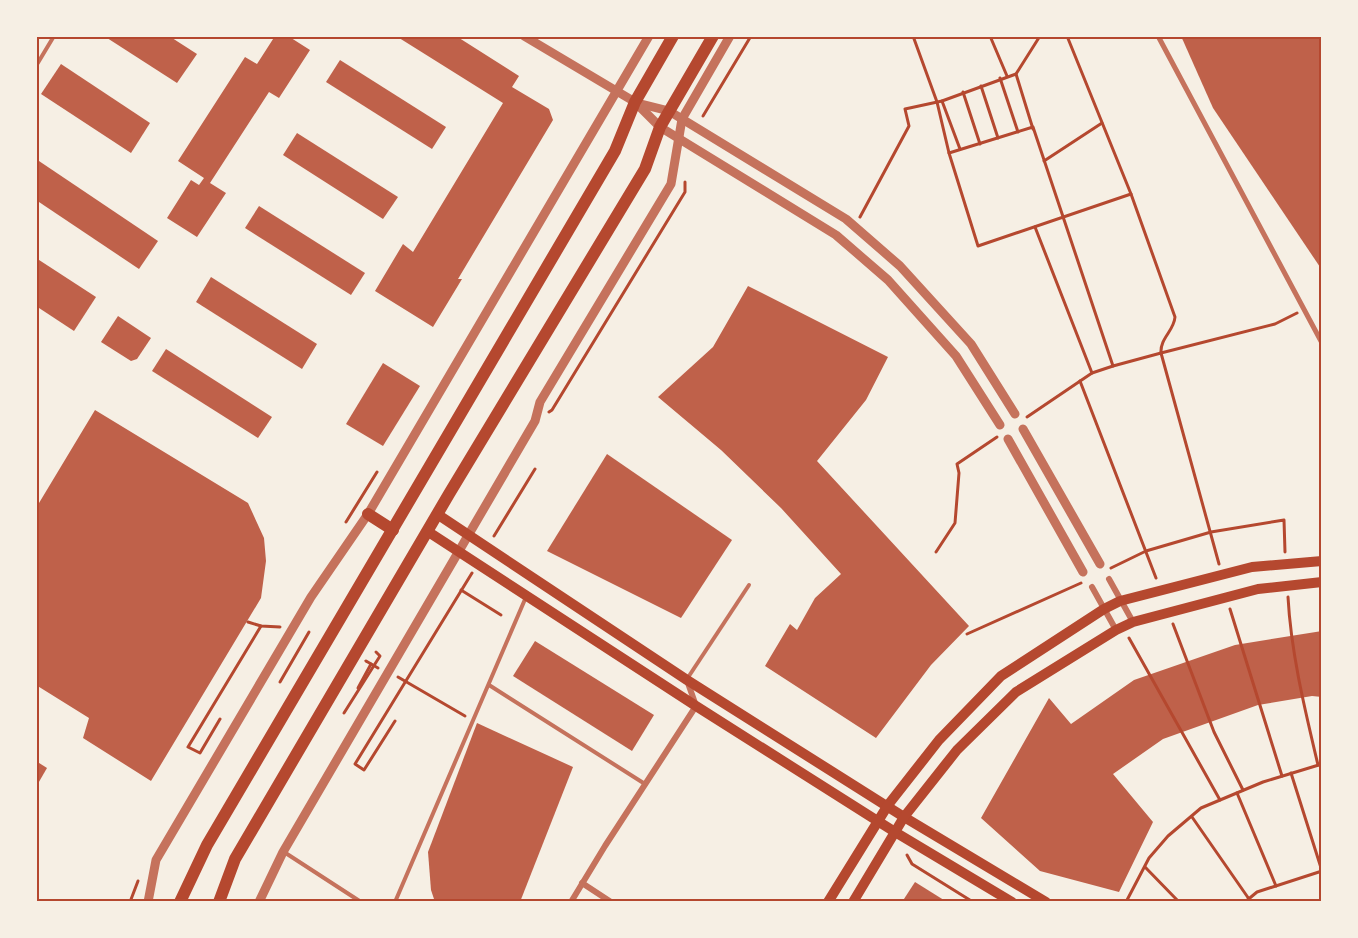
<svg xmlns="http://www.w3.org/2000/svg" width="1358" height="938" viewBox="0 0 1358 938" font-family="'PT Sans',sans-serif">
  <rect width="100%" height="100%" fill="#f6efe4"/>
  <g fill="#bf614a">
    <path d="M104,36h65l28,18 -20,29z"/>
    <path d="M275,36h13l22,14 -31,48 -10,-6 -59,91 16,10 -29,44 -30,-19 24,-38 8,5 5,-7 -26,-17 67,-104 12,7z"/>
    <path d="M396,36h60l63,40 -7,11 37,22 4,11 -95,159h4l-29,48 -58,-36 28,-47 10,8 90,-149z"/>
    <path d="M1181,36h141v234l-109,-162z"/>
    <path d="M340,60l106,67 -14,22 -106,-67z"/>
    <path d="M61,64l89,59 -19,30 -90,-59z"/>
    <path d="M297,133l101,64 -15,22 -100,-64z"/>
    <path d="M36,159l122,82 -19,28 -103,-69z"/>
    <path d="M259,206l106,67 -14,22 -106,-67z"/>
    <path d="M36,258l60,39 -22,34 -38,-25z"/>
    <path d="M211,277l106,67 -15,25 -106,-67z"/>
    <path d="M748,286l140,71 -22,43 -49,61 152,165 -38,39 -55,73 -111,-72 25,-42 7,6 18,-32 26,-24 -60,-66 -60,-58 -63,-53 55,-50z"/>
    <path d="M118,316l33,22 -14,21 -6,2 -30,-19z"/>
    <path d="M166,349l106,68 -14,21 -106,-67z"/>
    <path d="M383,363l37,23 -37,60 -37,-22z"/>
    <path d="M95,410l153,93 16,35 2,23 -5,37 -110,183 -68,-43 6,-20 -53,-33v-177z"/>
    <path d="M607,454l125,86 -51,78 -134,-67z"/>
    <path d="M1322,631v66l-10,-1 -54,9 -95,34 -50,35 40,48 -34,70 -79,-21 -59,-53 68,-120 22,26 63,-44 101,-35z"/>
    <path d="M535,641l119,74 -22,36 -119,-75z"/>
    <path d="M477,723l96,44 -53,135h-85l-4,-12 -3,-38z"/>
    <path d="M36,761l11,7 -11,19z"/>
    <path d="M915,882l32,20h-45z"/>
  </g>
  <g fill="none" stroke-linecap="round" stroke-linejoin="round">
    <g stroke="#b5482f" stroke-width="3">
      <path d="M913,36l24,66 12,51"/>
      <path d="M990,36l17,40"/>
      <path d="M1067,36l64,158 44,123c-1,14 -15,21 -14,36l114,-29 22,-11"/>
      <path d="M1016,74l17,55"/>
      <path d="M1000,78l18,54"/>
      <path d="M981,86l17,52"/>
      <path d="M963,92l17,52"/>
      <path d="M942,101l18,48"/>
      <path d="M703,116l48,-80"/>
      <path d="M1044,161l58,-38"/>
      <path d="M1131,194l-153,52 -29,-93 84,-26 80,239 48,-13 58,211"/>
      <path d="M860,217l49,-91 -4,-17 37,-8 74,-27 24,-38"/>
      <path d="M1035,227l57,146"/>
      <path d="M1080,381l76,197"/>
      <path d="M549,412l3,-2 133,-218v-10"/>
      <path d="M1027,417l65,-44 21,-7"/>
      <path d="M346,522l31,-50"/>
      <path d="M494,536l41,-67"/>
      <path d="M936,552l19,-29 4,-50 -2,-9 40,-27"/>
      <path d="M1111,568l35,-17 65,-19 73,-12 1,32"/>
      <path d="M461,590l40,25"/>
      <path d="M1288,597c3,56 17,113 30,168"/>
      <path d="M1230,609l52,167"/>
      <path d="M248,622l13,4 19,1"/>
      <path d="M1173,624l41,108 29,58"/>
      <path d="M967,634l114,-51"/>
      <path d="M1129,638l91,162"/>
      <path d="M366,661l12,7"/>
      <path d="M398,677l67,39"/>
      <path d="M280,682l29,-50"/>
      <path d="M358,688l13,-24"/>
      <path d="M344,713l36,-57 -4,-4"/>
      <path d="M220,719l-20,34 -12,-6 73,-121"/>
      <path d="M395,721l-31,49 -9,-6 117,-191"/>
      <path d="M1291,773l31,98"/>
      <path d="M1237,793l39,93"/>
      <path d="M1192,817l57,82"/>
      <path d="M907,855l5,9 61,38"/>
      <path d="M1145,867l34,35"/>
      <path d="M130,902l8,-21"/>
      <path d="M1126,902l23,-44 19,-22 33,-28 62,-26 59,-18"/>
      <path d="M1245,902l12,-10 65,-21"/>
    </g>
    <g stroke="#c5725c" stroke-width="4">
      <path d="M36,66l18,-30"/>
      <path d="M687,679l62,-94"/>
      <path d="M489,685l156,99"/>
      <path d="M284,852l77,50"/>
      <path d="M395,902l131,-305"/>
    </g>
    <path stroke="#c5725c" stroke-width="5" d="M1158,36l164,307"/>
    <g stroke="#c5725c" stroke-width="6">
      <path d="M1109,579l24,43"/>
      <path d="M1092,587l24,43"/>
      <path d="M582,883l29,19"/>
      <path d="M571,902l34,-56 91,-140 -8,-23"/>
    </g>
    <g stroke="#c5725c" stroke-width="9">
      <path d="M524,36l111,66 25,25 176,108 52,45 68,76 44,69"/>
      <path d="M637,103l32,8 177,108 54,47 71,78 44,70"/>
      <path d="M1023,429l77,135"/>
      <path d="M1008,439l75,133"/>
      <path d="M148,902l8,-42 155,-263 57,-83 281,-478"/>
      <path d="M259,902l24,-50 252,-431 5,-19 131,-218 11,-65 48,-83"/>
    </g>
    <g stroke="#b5482f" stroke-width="10">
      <path d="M437,514l250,166 217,137 142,85"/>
      <path d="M427,531l269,175 199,126 117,70"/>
      <path d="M828,902l60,-97 51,-65 62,-64 103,-67 16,-8 132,-34 70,-6"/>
      <path d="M853,902l51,-85 53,-67 59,-58 100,-62 17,-8 125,-33 64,-7"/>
    </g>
    <g stroke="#b5482f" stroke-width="12">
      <path d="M368,514l25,16"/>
      <path d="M180,902l27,-57 408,-694 20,-49 38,-66"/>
      <path d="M219,902l16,-43 214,-365 196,-325 15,-42 53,-91"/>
    </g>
  </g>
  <rect width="1358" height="938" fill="none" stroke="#f6efe4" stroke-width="75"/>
  <rect x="38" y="38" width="1282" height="862" fill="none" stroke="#b5482f" stroke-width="2"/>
</svg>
